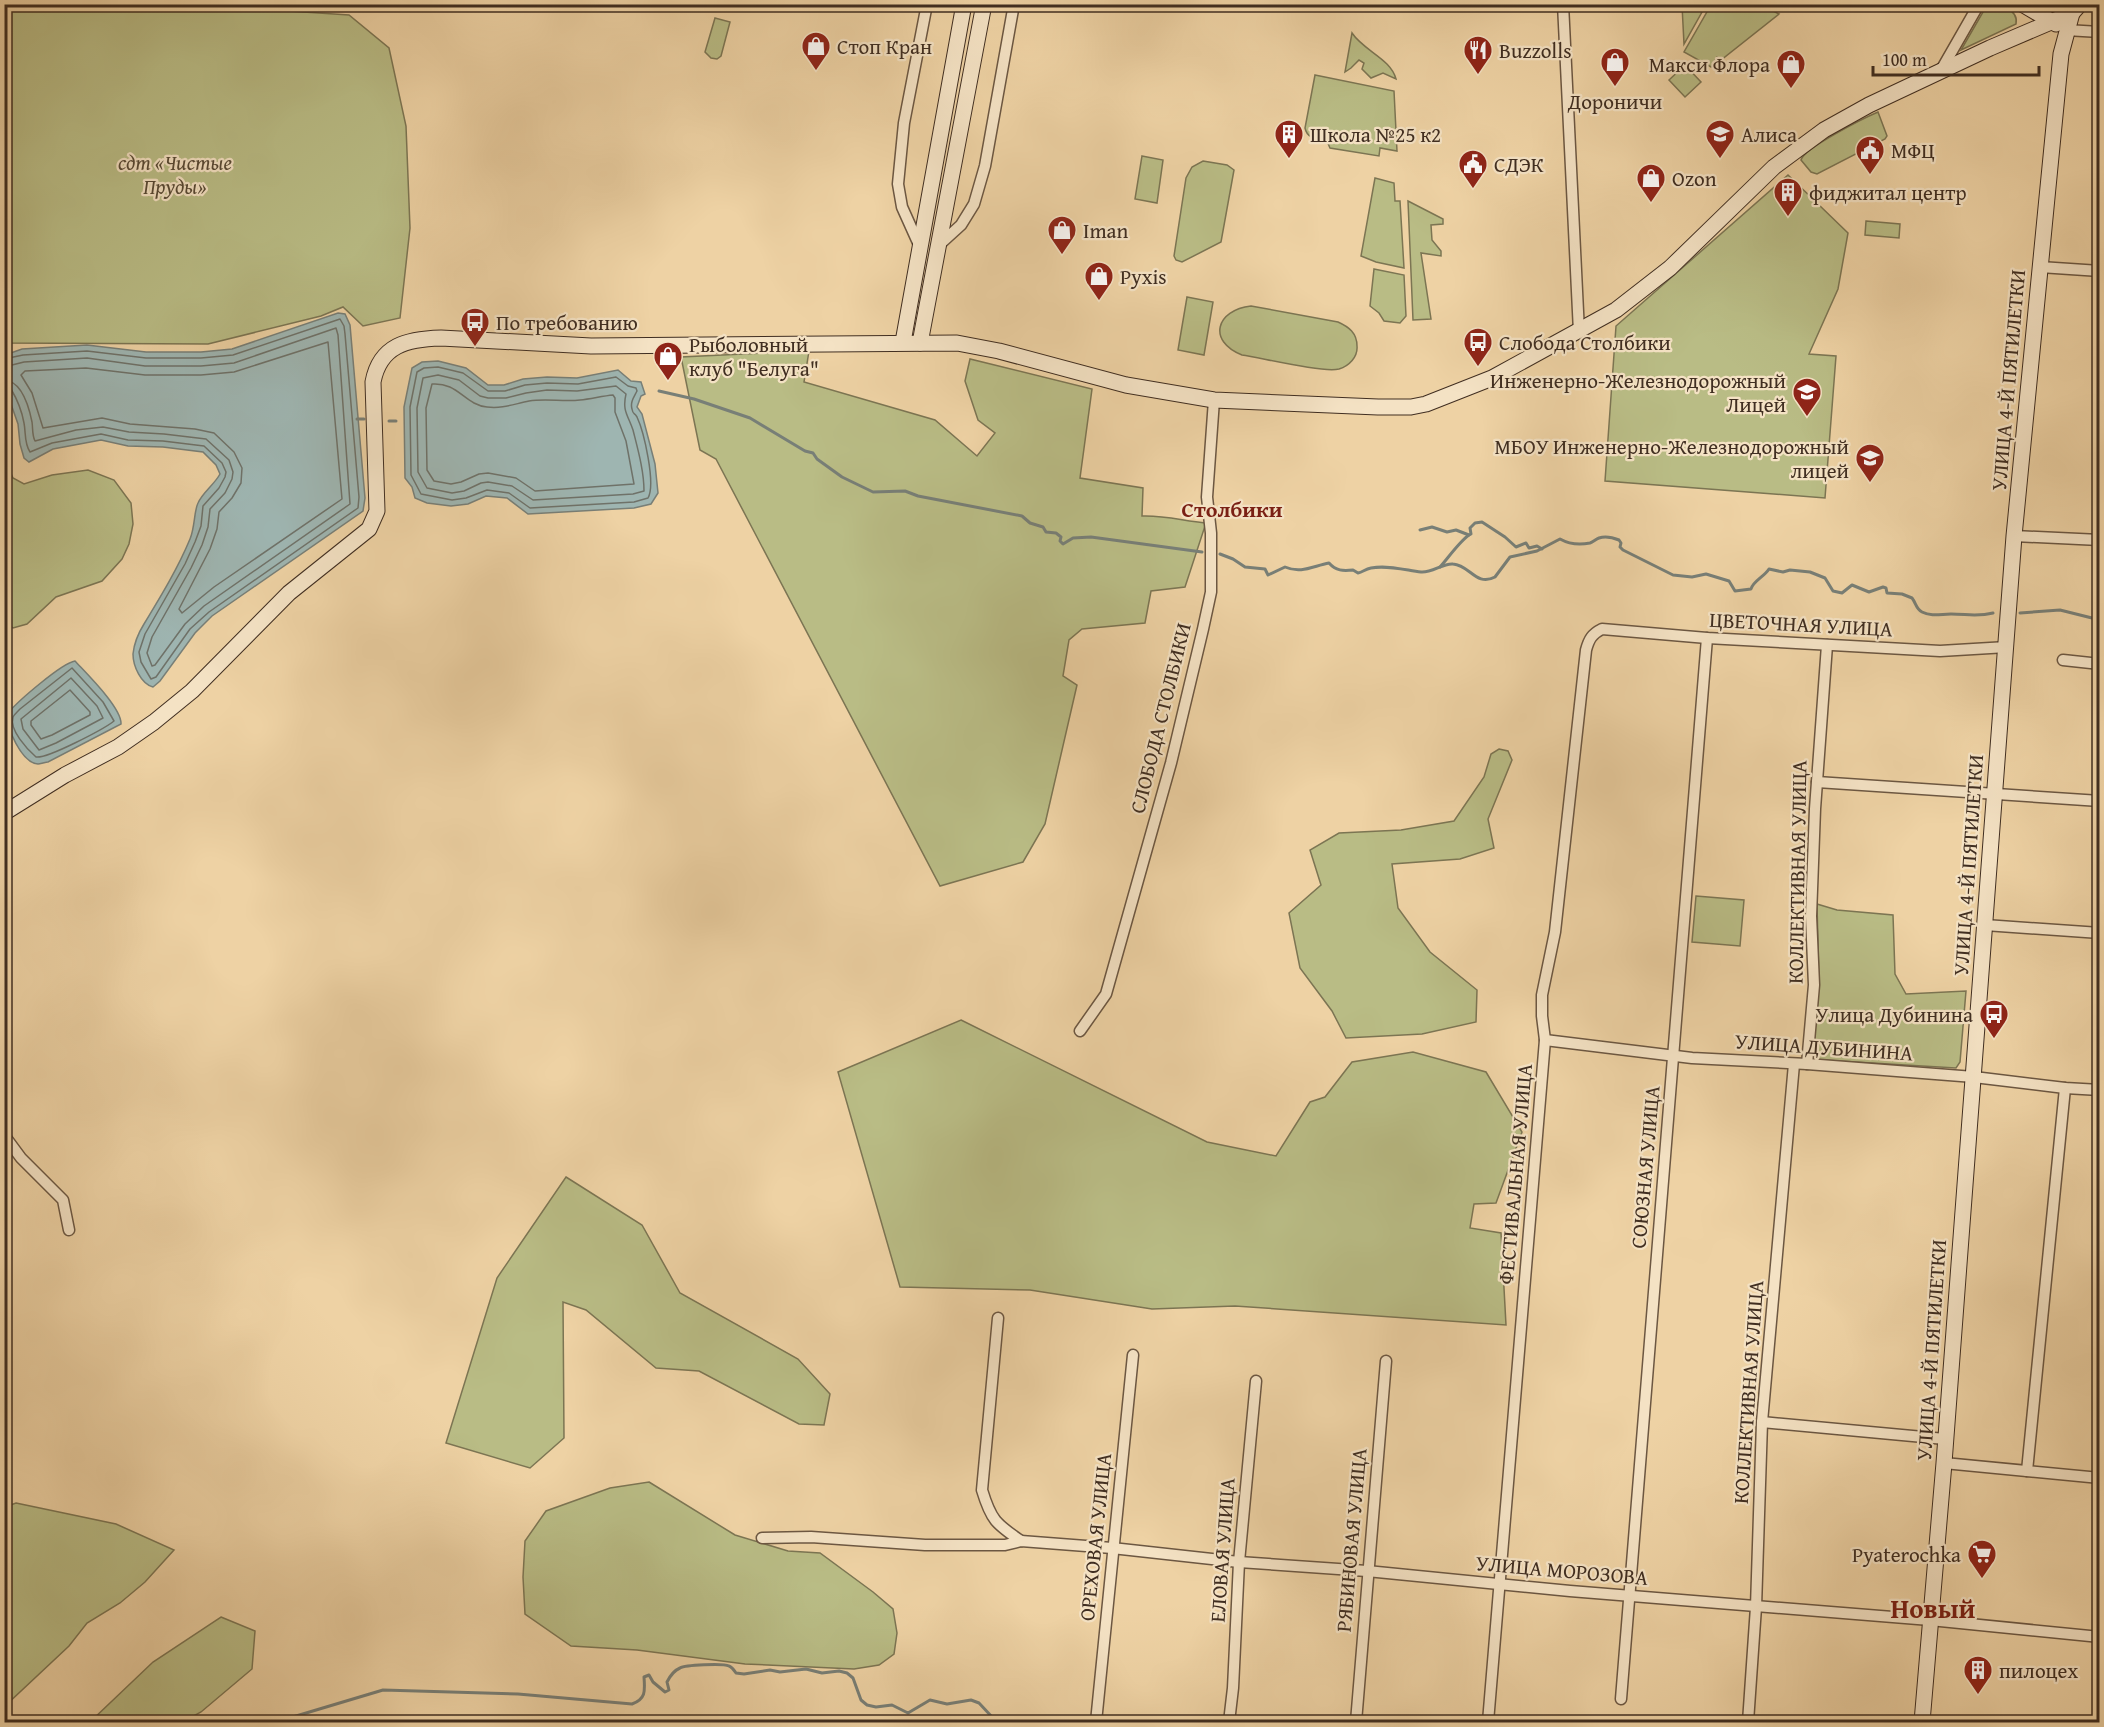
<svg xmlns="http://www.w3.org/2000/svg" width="2104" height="1727" viewBox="0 0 2104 1727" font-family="'Gentium Book Plus',serif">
  <rect width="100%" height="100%" fill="#eed2a4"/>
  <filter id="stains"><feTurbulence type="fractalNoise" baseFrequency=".00333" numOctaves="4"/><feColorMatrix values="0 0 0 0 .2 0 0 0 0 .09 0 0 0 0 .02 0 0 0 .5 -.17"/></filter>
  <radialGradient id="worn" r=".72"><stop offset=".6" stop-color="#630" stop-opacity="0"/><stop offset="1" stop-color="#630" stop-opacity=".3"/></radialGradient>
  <g fill="#b9bc85" stroke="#7c7553" stroke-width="1.5">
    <path d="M183,4l166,11 40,33 17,78 4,102 -10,90 -37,8 -20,-19 -22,9 -113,28 -203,-1v-338z"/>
    <path d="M1682,5h8l12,7 -18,32z"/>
    <path d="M1699,5h63l17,9 -58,46 -4,-3 -6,10 -27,-15 24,-42z"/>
    <path d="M1987,5c12,-1 32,4 29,19l-55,26z"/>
    <path d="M715,18l15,4 -9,34 -4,3 -6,-1 -6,-6z"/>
    <path d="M1352,33c12,18 39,26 44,46l-13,-6 -12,5 -9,-9 2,-6 -5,-3 -8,8 -6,4z"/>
    <path d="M1685,65l16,17 -16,15 -16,-17z"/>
    <path d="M1315,75l79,16 3,60 -17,-3 -1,8 -49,-8 -3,-7c-9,-2 -20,-2 -22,-13z"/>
    <path d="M1878,112l9,24 -2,3 -68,35 -6,-2 -10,-12c3,-12 63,-42 77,-48z"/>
    <path d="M1142,156l21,4 -6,43 -22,-4z"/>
    <path d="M1203,161l24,4 7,5 -13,72 -39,20 -6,-2 -2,-4 12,-78 6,-11z"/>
    <path d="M1788,175l60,58 -10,56 -29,65 27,2 -11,142 -220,-17 11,-155z"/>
    <path d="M1375,178l19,5 1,18h5l4,67 -28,-6 -15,-6z"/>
    <path d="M1408,201l35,18v5l-12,1 1,15 9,11v5l-20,-3 10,66 -18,1z"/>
    <path d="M1866,221l34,3 -1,14 -34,-3z"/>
    <path d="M1374,269l30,6 2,41 -6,7 -16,-2 -5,-8 -9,-7z"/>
    <path d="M1187,297l26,5 -9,53 -26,-5z"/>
    <path d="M1251,306l87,16c11,5 19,11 19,24 1,11 -8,20 -18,23 -16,4 -77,-11 -97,-14 -35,-14 -26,-45 9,-49z"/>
    <path d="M809,351l-5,31 131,38 42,36 18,-23 -17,-13 -13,-39 5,-22 122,30 -12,89 63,10 -1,28c22,-1 42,5 64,7l-21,64 -34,4 -6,32 -63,6 -13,11 -6,36 14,9 -32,139 -22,38 -83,24 -224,-427 -16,-9 -19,-93z"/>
    <path d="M4,458l9,20 11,6 28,-9 36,-5 26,10 17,23 2,21 -4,20 -7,15 -20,22 -46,16 -29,27 -14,4 -8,-5z"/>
    <path d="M1499,749l9,2 4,9 -24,59 6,29 -34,11 -68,5 6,44 32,44 47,38 -1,32 -54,12 -76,4 -14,-27 -32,-43 -11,-55 32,-28 -11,-35 29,-17 62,-3 53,-9 30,-44 7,-23z"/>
    <path d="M1696,896l48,4 -4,46 -48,-4z"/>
    <path d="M1817,904l20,6 56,5 2,59 11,20 60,-3 -6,71 -4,6 -134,-8 -5,-1 -4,-6 6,-68z"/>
    <path d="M961,1020l246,122 69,14 34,-54 15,-5 27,-35 61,-10 73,20 36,60 -26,71 -22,1 -4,24 31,5 5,92 -271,-19 -83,3 -122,-19 -130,-3 -62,-215z"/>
    <path d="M566,1177l76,48 38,68 118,66 32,35 -6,31 -25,-1 -100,-53 -43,-3 -70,-58 -23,-8 1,136 -34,30 -84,-25 51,-165z"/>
    <path d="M649,1482l86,53 53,16 32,2 53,39 20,17 4,24 -3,21 -15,11 -25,4 -109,-5 -108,-14 -66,-4 -46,-32 -2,-37 2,-36 21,-30 64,-23z"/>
    <path d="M16,1503l100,21 58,26 -29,32 -25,21 -33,20 -18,23 -64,60v-199z"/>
    <path d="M221,1617l34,14 -3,38 -51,43 -18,10h-93l63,-60z"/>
  </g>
  <g fill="#9eb5b1" stroke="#787f77" stroke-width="1.5">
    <path d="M338,313l7,1 5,11 15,173 -2,13 -151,105 -17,17 -35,48 -7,6c-12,-3 -20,-21 -20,-33 1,-10 6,-22 11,-30 17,-28 34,-56 46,-85 5,-12 4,-28 8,-36 5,-11 16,-18 22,-29l-4,-9 -13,-13 -40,-5 -35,-1 -27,-6 -48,9 -24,13 -5,-4 -4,-14 -2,-20 -13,-37v-32l17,-6 65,-4 59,7h55l31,-3z"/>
    <path d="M438,361l28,7 22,17h16l19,-6 24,-2 30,1 41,-8 13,11 10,1 4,12 -4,2 -4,11 5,7 13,50 3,29 -7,11 -17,4 -106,6 -21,-16 -21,-2 -18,8 -17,2 -24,-3 -12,-5 -3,-11 -7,-9 -1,-71 8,-39 10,-6z"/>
    <path d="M75,661c11,12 47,47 46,63l-73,38c-2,0 -8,2 -10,2 -16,-1 -33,-37 -30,-51 10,-12 54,-50 67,-52z"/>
  </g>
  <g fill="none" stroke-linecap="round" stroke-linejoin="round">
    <g stroke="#6f7269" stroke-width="1.5">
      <path d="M328,342l14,157 -128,88 -32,26 -3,-4 31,-60 7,-20 2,-17 13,-14 9,-15 1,-15 -8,-16 -20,-19 -19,-4 -65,-5 -28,-6 -59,10 -11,-35 -11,-18 4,-4 61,-3 59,7h56l33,-3z"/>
      <path d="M4,359l19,-4 64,-4 59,7h55l32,-3 107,-36 4,7 1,8 14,163 -1,11 -149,104 -19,17 -34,48 -5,2 -10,-17 -2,-10 6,-18 40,-70 10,-22 6,-16 2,-20 16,-18 6,-11 1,-5 -4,-9 -18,-17 -41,-5 -35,-1 -27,-6 -49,9 -22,9c-6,-9 -4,-19 -6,-29 -2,-11 -7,-24 -13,-34l-7,-2"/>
      <path d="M4,367l20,-5 63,-4 58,8h56l33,-3 102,-35 2,7 12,169 -146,102 -19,18 -30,41 -3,1 -5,-13 5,-16 39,-69 11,-23 6,-18 2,-18 15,-16 7,-14 1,-7 -4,-12 -23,-21 -42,-5 -35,-2 -26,-5 -27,3 -41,11c-3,-6 -2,-12 -3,-19 -3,-15 -10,-41 -28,-42"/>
      <path d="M438,367l25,6 25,18h17l20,-6 22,-2 31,1 38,-7 12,9 8,2 1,3c-3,6 -7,11 -5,18 1,6 2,3 5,8 7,15 19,67 11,81l-14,4 -104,6 -21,-15 -22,-3 -21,8 -14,2 -31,-6 -10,-19 -1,-68 7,-35 7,-4z"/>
      <path d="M438,375l21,5 21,16 8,2h18l20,-5 21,-3 30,1 39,-5 10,8c-4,17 2,21 7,36 5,20 11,41 11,61l-11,3 -100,6 -21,-14 -24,-4 -7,1 -17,8 -12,2 -25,-5 -9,-16 -1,-64 6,-30z"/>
      <path d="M432,384c26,-2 33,21 55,23 15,2 27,-3 42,-6 17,-3 34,1 51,-1 11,-1 22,-4 33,-5l2,3v14l11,29 8,43 -99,7 -19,-13 -28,-5 -9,1 -18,8 -10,2 -17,-3 -7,-11 -1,-62z"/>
      <path d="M72,668l31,34 11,19c-10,8 -67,38 -78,36 -9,-8 -27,-27 -23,-40 1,-2 5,-6 7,-8z"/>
      <path d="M71,678l26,28 6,12 -47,25 -17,7 -16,-21 -2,-10z"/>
      <path d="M70,690l20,22v3l-38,20 -11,4 -10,-14v-4z"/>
    </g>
    <g stroke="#787f77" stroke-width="3">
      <path d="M659,391l35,8 56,19 55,33 8,2 4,6 25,18 31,15 32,-1 13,5 104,20 8,7 13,4 3,5 10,1 5,4 -1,4 3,3 10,-6 18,-1 111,15"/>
      <path d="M357,419h7"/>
      <path d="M389,421h7"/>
      <path d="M1420,530l12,-3 15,5 9,-2 13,5 2,-1 -1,-6 5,-5 7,-1 23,15 11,10 10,-4 3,5 8,-2 5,3"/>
      <path d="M1220,554l13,5 12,8 20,2 3,6 17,-8c16,7 28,-1 44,-4 7,8 14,8 24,7l5,3c5,-1 7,-4 13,-5 17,-3 34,2 50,4 11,1 22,-9 32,-8 17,1 23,23 42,13l15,-20 27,-6 23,-12c9,5 20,6 30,4 3,-1 6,-4 9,-5 6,-2 15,0 20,2l2,3 -1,4 3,3 50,25 19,2 14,-3 23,7 6,10 16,-2c2,-8 13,-12 18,-20l14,3 7,-2 20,2 15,6 8,13 9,2 10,-8 17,7 14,-5 3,1 1,5 15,1 10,4c4,5 4,11 10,14 10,5 19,2 29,2 16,0 26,3 42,-1"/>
      <path d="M1440,567c8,-9 20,-26 29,-32"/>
      <path d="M2020,613l40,-3 40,10"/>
      <path d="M1100,1721l26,1"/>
      <path d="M276,1722l107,-32 135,4 114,10c14,-5 13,-13 12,-27l5,-2 4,7 12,10 4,-2 -2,-8c3,-6 6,-11 13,-14 5,-3 43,-5 49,-2 3,1 5,4 7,7l8,1 26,-4 10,2 26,-3 16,4 17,-2 8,2 6,5 8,22 6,5 9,2 16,-2 16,8 22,-13 17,4 24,-4 8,3 14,15 7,3 16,-4 8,3 22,2 8,-3 39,2"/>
    </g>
    <g stroke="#6c5742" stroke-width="13">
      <g id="street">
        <path d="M1563,4l16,328"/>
        <path d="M2066,30l34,2"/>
        <path d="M1940,72l39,-68"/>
        <path d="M939,245l22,-20 13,-21 11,-38 29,-162"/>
        <path d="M920,247l-18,-40 -4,-23 6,-61 23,-119"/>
        <path d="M2040,267l60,4"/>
        <path d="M2014,536l86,4"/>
        <path d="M2063,660l37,4"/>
        <path d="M1817,782l283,19"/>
        <path d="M1985,925l115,8"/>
        <path d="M1080,1031l26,-37 65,-231 32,-134 8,-37v-59l-4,-36 7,-97"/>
        <path d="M1545,1040l147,18 115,6 167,13 91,11 35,2"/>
        <path d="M1807,1064l7,-79 -3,-69 4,-107 12,-164"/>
        <path d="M4,1135l17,23 42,42 6,30"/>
        <path d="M998,1318l-16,172c9,30 14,34 39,51"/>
        <path d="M1762,1422l183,17"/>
        <path d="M1944,1463l156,15"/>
        <path d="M2027,1471l38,-383"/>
        <path d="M762,1538l49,-1 114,8h80l16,-4 91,7 127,14 128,9 203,20 360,29 170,17"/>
        <path d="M1621,1699l86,-1061"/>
        <path d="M1096,1722l37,-367"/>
        <path d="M1229,1722l4,-34 6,-126 17,-181"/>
        <path d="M1356,1722l30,-361"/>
        <path d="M1488,1722l57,-682 -3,-24v-21l13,-63 31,-282c3,-11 6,-16 16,-21l105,9 233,13 67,-4"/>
        <path d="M1748,1722l8,-115 6,-185 32,-358"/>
      </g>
    </g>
    <g stroke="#402e21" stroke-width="17">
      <g id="secondary">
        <path d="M2022,4l34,20"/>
        <path d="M903,342l61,-338"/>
        <path d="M920,343l64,-339"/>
        <path d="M4,813l61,-38 53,-28 36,-25 38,-31 97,-98 80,-64 8,-18 -4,-129c7,-37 34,-43 68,-44l150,8 366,-3 42,8 127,34 88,15 164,7h33l15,-3 66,-26 124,-68 54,-42 104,-101 50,-37 45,-25 121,-57 82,-35 8,-9"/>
        <path d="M1922,1722l22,-259 70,-927 47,-482 11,-41"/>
      </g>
    </g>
    <use href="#street" stroke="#f4e2c4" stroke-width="10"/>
    <use href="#secondary" stroke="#f4e2c4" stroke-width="15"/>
  </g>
  <defs>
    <g id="shop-pin" transform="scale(1.5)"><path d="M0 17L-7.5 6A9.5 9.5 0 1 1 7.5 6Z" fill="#8f2418" stroke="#f4e2c4"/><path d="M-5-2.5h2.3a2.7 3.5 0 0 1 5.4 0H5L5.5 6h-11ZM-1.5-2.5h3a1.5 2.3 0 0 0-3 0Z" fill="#fff"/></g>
    <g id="restaurant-pin" transform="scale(1.5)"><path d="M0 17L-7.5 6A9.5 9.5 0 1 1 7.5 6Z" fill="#8f2418" stroke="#f4e2c4"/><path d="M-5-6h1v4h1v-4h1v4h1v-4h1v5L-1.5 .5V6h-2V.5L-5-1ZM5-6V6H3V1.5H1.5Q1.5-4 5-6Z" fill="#fff"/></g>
    <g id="building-pin" transform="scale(1.5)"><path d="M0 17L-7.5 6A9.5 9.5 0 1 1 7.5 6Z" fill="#8f2418" stroke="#f4e2c4"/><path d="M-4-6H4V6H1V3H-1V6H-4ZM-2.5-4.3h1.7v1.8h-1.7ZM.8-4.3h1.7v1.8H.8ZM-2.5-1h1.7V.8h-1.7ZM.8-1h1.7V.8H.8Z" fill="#fff"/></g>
    <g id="school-pin" transform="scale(1.5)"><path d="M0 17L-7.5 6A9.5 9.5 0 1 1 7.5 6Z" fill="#8f2418" stroke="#f4e2c4"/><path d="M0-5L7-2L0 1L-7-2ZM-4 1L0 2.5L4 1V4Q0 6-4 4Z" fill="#fff"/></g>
    <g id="civic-pin" transform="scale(1.5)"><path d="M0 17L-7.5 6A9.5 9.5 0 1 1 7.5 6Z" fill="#8f2418" stroke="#f4e2c4"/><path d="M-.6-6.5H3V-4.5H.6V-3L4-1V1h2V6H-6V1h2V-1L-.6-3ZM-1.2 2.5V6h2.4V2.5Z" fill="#fff"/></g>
    <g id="bus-pin" transform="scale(1.5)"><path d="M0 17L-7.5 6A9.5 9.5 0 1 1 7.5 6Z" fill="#8f2418" stroke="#f4e2c4"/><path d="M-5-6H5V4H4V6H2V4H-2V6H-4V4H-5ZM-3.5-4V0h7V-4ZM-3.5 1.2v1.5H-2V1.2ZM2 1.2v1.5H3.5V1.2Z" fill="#fff"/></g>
    <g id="supermarket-pin" transform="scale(1.5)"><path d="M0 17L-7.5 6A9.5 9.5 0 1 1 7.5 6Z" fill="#8f2418" stroke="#f4e2c4"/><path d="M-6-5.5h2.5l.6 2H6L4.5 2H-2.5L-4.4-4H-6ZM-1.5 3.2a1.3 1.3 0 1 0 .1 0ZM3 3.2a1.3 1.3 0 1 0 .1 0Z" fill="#fff"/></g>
  </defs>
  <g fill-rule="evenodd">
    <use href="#shop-pin" x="816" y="46"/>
    <use href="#restaurant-pin" x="1478" y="50"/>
    <use href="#shop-pin" x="1615" y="62"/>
    <use href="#shop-pin" x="1791" y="64"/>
    <use href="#building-pin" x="1289" y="134"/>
    <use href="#school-pin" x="1720" y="134"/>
    <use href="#civic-pin" x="1870" y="150"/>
    <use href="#civic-pin" x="1473" y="164"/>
    <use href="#shop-pin" x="1651" y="178"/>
    <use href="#building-pin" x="1788" y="192"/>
    <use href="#shop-pin" x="1062" y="230"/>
    <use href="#shop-pin" x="1099" y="276"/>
    <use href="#bus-pin" x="475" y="322"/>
    <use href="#bus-pin" x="1478" y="342"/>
    <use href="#shop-pin" x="668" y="356"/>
    <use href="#school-pin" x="1807" y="392"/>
    <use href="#school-pin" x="1870" y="458"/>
    <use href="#bus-pin" x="1994" y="1014"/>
    <use href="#supermarket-pin" x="1982" y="1554"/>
    <use href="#building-pin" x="1978" y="1670"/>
  </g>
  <g text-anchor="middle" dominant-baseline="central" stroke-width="4.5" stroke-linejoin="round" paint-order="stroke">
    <g font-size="21" fill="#402e21" stroke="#f4e2c4" text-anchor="start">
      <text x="837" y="46">Стоп Кран</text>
      <text x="1499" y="50">Buzzolls</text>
      <text x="1770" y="64" text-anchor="end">Макси Флора</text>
      <text x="1615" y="101" text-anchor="middle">Дороничи</text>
      <text x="1310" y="134">Школа №25 к2</text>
      <text x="1741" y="134">Алиса</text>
      <text x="1891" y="150">МФЦ</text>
      <text x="1494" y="164">СДЭК</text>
      <text x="1672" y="178">Ozon</text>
      <text x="1809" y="192">фиджитал центр</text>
      <text x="1083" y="230">Iman</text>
      <text x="1120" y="276">Pyxis</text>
      <text x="496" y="322">По требованию</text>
      <text x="1499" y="342">Слобода Столбики</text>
      <text x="689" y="344">Рыболовный<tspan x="689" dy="24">клуб "Белуга"</tspan></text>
      <text x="1786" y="380" text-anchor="end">Инженерно-Железнодорожный<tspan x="1786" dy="24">Лицей</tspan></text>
      <text x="1849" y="446" text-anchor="end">МБОУ Инженерно-Железнодорожный<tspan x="1849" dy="24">лицей</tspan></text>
      <text x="1973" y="1014" text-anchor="end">Улица Дубинина</text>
      <text x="1961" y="1554" text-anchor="end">Pyaterochka</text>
      <text x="1999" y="1670">пилоцех</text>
    </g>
    <g font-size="21" font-style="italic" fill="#584a35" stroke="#f4e2c4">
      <text x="175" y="162">сдт «Чистые<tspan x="175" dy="24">Пруды»</tspan></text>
    </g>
    <g font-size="21" fill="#402e21" stroke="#f4e2c4">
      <text transform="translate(2008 380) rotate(-85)">УЛИЦА 4-Й ПЯТИЛЕТКИ</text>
      <text transform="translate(1801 624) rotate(3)">ЦВЕТОЧНАЯ УЛИЦА</text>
      <text transform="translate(1160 718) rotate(-76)">СЛОБОДА СТОЛБИКИ</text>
      <text transform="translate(1968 865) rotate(-86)">УЛИЦА 4-Й ПЯТИЛЕТКИ</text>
      <text transform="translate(1797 872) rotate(-89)">КОЛЛЕКТИВНАЯ УЛИЦА</text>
      <text transform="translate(1824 1047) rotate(4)">УЛИЦА ДУБИНИНА</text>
      <text transform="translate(1645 1167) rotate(-85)">СОЮЗНАЯ УЛИЦА</text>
      <text transform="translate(1515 1174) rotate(-85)">ФЕСТИВАЛЬНАЯ УЛИЦА</text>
      <text transform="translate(1931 1350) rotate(-86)">УЛИЦА 4-Й ПЯТИЛЕТКИ</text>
      <text transform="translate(1748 1392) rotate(-86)">КОЛЛЕКТИВНАЯ УЛИЦА</text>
      <text transform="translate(1095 1537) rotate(-84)">ОРЕХОВАЯ УЛИЦА</text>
      <text transform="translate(1351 1540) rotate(-85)">РЯБИНОВАЯ УЛИЦА</text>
      <text transform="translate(1222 1550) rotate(-86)">ЕЛОВАЯ УЛИЦА</text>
      <text transform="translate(1562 1570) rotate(5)">УЛИЦА МОРОЗОВА</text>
    </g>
    <g font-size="22" font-weight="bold" fill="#7a1f14" stroke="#f4e2c4">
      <text x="1232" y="509">Столбики</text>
    </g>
    <g font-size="27" font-weight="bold" fill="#7a1f14" stroke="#f4e2c4">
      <text x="1933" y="1608">Новый</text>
    </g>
  </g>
  <rect width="2104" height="1727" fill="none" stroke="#eed2a4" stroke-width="24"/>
  <rect x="6" y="6" width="2092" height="1715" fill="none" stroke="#402e21" stroke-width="3"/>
  <rect x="12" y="12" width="2080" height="1703" fill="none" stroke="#402e21" stroke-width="1.5"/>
  <path d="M1873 66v9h166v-9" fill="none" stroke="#402e21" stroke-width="3"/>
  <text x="1882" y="66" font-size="18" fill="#402e21" stroke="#f4e2c4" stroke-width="4.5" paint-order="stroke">100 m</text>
  <rect width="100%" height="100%" filter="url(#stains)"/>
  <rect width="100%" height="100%" fill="url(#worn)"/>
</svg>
